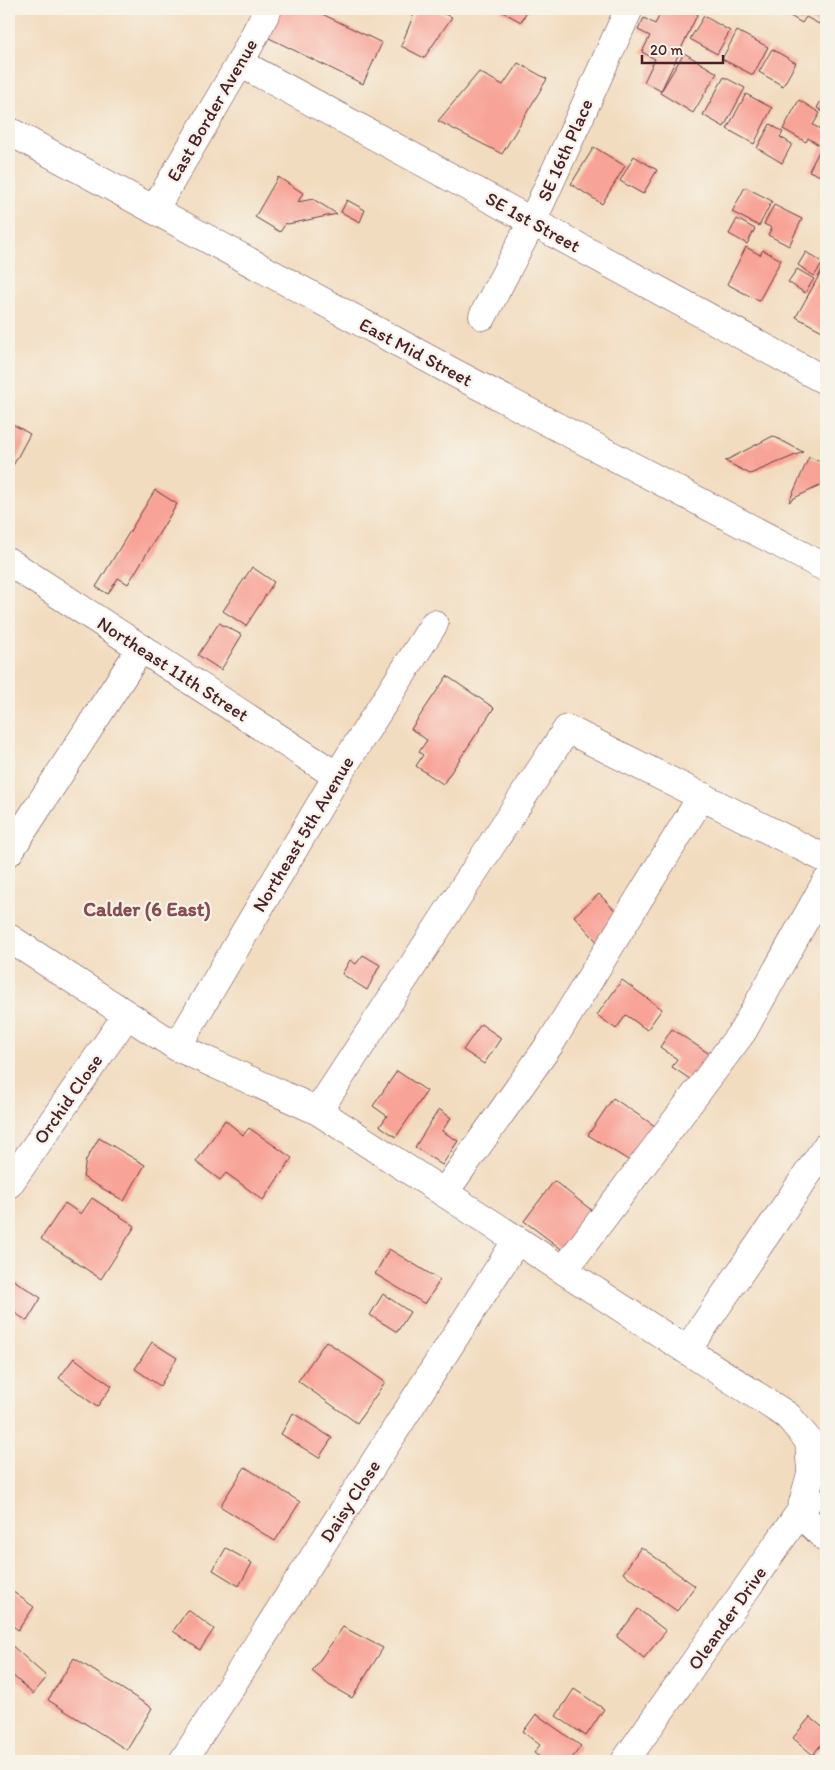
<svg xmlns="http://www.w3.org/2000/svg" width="835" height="1770" viewBox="0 0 835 1770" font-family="Itim,sans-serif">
  <rect width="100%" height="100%" fill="#f7f3e8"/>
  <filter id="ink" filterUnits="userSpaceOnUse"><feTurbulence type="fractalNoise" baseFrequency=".02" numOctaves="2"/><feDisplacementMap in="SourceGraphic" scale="10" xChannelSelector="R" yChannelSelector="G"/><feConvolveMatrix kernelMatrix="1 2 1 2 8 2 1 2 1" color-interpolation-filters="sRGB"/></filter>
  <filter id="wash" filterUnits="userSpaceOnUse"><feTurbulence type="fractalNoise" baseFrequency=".0096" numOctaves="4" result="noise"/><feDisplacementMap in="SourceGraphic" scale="20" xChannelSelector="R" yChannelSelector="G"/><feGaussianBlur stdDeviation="1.12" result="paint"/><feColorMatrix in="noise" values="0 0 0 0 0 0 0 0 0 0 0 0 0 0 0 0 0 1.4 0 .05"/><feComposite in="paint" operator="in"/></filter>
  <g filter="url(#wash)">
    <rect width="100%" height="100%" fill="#f2dcbf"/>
    <g id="blocks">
      <g fill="#f8a397">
        <path d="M278,9h34l70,34 -19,41 -98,-48z"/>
        <path d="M416,9h15l21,8 -28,41 -23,-12z"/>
        <path d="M502,9h26l-7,13 -20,-11z"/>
        <path d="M663,9h32l4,2 -38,80 -17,-9 11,-23 -13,-7 8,-16 -12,-6 6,-12 11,6z"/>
        <path d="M787,9h39v1l-7,14 -13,-7 -4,6 -17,-10z"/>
        <path d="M704,16l26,15 -13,23 -27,-15z"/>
        <path d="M737,31l31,16 -15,28 -31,-16z"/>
        <path d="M772,49l24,14 -13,23 -24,-14z"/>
        <path d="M684,53l33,20 -24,40 -33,-20z"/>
        <path d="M518,63l29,16 -45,75 -64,-33 41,-49 24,13z"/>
        <path d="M724,77l21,11 -21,39 -21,-12z"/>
        <path d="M826,91v30l-3,-2 3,-5 -9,-6z"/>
        <path d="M746,94l26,14 -18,36 -27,-15z"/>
        <path d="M799,100l21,13 -7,12 13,7v8l-4,7 -14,-9 -2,4 -23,-13z"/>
        <path d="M770,124l13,8 -3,5 12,7 -10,19 -25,-15z"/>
        <path d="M594,147l31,19 -23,38 -31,-20z"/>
        <path d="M821,147l5,2v25l-1,4 -16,-7z"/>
        <path d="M634,156l23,14 -14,24 -23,-13z"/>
        <path d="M278,177l25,16 -5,9 15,-3 24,15 -49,10 -2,-1 -6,9 -25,-15z"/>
        <path d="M745,187l27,14 -13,25 -27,-14z"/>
        <path d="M347,200l18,10 -5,12 -19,-10z"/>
        <path d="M774,205l28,14 -13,27 -21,-11 4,-7 -8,-4z"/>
        <path d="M737,219l18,10 -8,15 -18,-10z"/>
        <path d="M746,247l14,8 3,-5 18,10 -22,41 -32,-17z"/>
        <path d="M806,252l17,11 -9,13 -16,-11z"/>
        <path d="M826,263v64l-2,5 -28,-15z"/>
        <path d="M797,269l17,10 -9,14 -17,-11z"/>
        <path d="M9,422l21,12 -21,39z"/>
        <path d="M773,436l30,16 -53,22 -25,-13z"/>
        <path d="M809,457l17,7v19l-32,15 -5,4z"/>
        <path d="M155,490l22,14 -49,80 -10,-6 -10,16 -12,-7z"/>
        <path d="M252,567l22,15 -28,44 -23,-15z"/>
        <path d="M219,623l23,12 -21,35 -23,-15z"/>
        <path d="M447,676l47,32 -51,76 -27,-18 7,-11 -4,-3 8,-12 -16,-11z"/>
        <path d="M599,894l27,28 -26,23 -26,-29z"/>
        <path d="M363,955l17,10 -13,25 -25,-16 8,-14 6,4z"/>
        <path d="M622,980l40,29 -15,21 -21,-15 -10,14 -19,-14z"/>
        <path d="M481,1024l20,14 -17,26 -21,-14z"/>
        <path d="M672,1029l39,26 -18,26 -21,-14 5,-8 -17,-12z"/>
        <path d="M397,1071l30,20 -31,46 -16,-11 7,-10 -14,-10z"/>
        <path d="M613,1098l42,28 -22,37 -45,-28z"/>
        <path d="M439,1109l12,9 -9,13 16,10 -16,24 -27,-18z"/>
        <path d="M225,1120l18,15 6,-7 43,30 -29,42 -37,-27 -6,7 -24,-18z"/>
        <path d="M99,1138l46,27 -21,36 -41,-24 3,-17z"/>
        <path d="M554,1181l40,31 -30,39 -40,-30z"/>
        <path d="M92,1198l43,28 -34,53 -60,-40 24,-36 16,11z"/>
        <path d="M389,1249l51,31 -15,24 -50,-30z"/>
        <path d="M9,1277l32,21 -14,23 -18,-12z"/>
        <path d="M383,1294l27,18 -13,20 -27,-17z"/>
        <path d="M326,1341l59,41 -28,41 -59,-42z"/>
        <path d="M152,1342l25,16 -17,28 -25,-17z"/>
        <path d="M74,1358l38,28 -15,21 -38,-29z"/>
        <path d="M293,1413l39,25 -13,20 -38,-24z"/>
        <path d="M245,1467l55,35 -25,39 -55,-35z"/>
        <path d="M641,1547l54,39 -18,25 -54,-38z"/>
        <path d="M226,1548l26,15 -13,23 -26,-16z"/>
        <path d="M9,1589l25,18 -16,23 -9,-7z"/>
        <path d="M638,1609l28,22 -22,27 -27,-21z"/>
        <path d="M188,1610l26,19 -14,21 -27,-19z"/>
        <path d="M343,1627l40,21 -31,50 -23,-13 -17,-14z"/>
        <path d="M9,1643l38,34 -14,17 -24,-22z"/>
        <path d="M74,1658l78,50 -25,42 -79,-50z"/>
        <path d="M574,1689l30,20 -18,27 -30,-20z"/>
        <path d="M536,1714l45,32 -11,15h-25l-11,-8 6,-8 -17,-13z"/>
        <path d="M810,1717l16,13v8l-13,17 -20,-17z"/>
      </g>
    </g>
  </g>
  <g filter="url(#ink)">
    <use href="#blocks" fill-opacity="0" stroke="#633b41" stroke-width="1"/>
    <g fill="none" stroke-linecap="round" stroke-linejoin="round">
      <g stroke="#633b41" stroke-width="29">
        <g id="minor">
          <path d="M240,63l586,318"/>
          <path d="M9,131l440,239 377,198"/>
          <path d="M154,210l86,-147 28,-54"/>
          <path d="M483,316l49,-94 97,-213"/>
          <path d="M9,562l328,214"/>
          <path d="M9,852l132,-204"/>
          <path d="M9,938l168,109 141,64 470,305 21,25 2,32 -11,41 26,24"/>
          <path d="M177,1047l160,-271 97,-152"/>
          <path d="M318,1111l249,-382 259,130"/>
          <path d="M9,1184l118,-169"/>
          <path d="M444,1193l106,-149 152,-248"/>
          <path d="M564,1270l179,-239 83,-149"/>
          <path d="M687,1350l139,-203"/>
          <path d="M183,1761l334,-521"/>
          <path d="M625,1761l185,-263"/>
        </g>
      </g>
      <use href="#minor" stroke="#fff" stroke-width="28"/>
    </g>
  </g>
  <g text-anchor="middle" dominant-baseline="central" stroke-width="4.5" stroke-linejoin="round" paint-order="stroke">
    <g font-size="19" fill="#4a1f2b" stroke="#f7f3e8">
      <text transform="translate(212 110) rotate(-60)">East Border Avenue</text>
      <text transform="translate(565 150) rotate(-66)">SE 16th Place</text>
      <text transform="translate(533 222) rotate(29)">SE 1st Street</text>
      <text transform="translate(416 352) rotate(28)">East Mid Street</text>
      <text transform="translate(173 669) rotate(33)">Northeast 11th Street</text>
      <text transform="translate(303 834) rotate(-59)">Northeast 5th Avenue</text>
      <text transform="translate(68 1099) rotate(-55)">Orchid Close</text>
      <text transform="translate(350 1501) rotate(-57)">Daisy Close</text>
      <text transform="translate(727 1618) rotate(-55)">Oleander Drive</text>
    </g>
    <g font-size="20" font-weight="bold" fill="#874d51" stroke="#f7f3e8">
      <text x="147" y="909">Calder (6 East)</text>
    </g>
  </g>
  <rect width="835" height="1770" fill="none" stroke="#f7f3e8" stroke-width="30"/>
  <path d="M642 55v8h81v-8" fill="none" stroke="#4a1f2b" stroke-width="2.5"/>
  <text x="650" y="55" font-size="15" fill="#4a1f2b" stroke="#f7f3e8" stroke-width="4" paint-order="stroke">20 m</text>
</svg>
